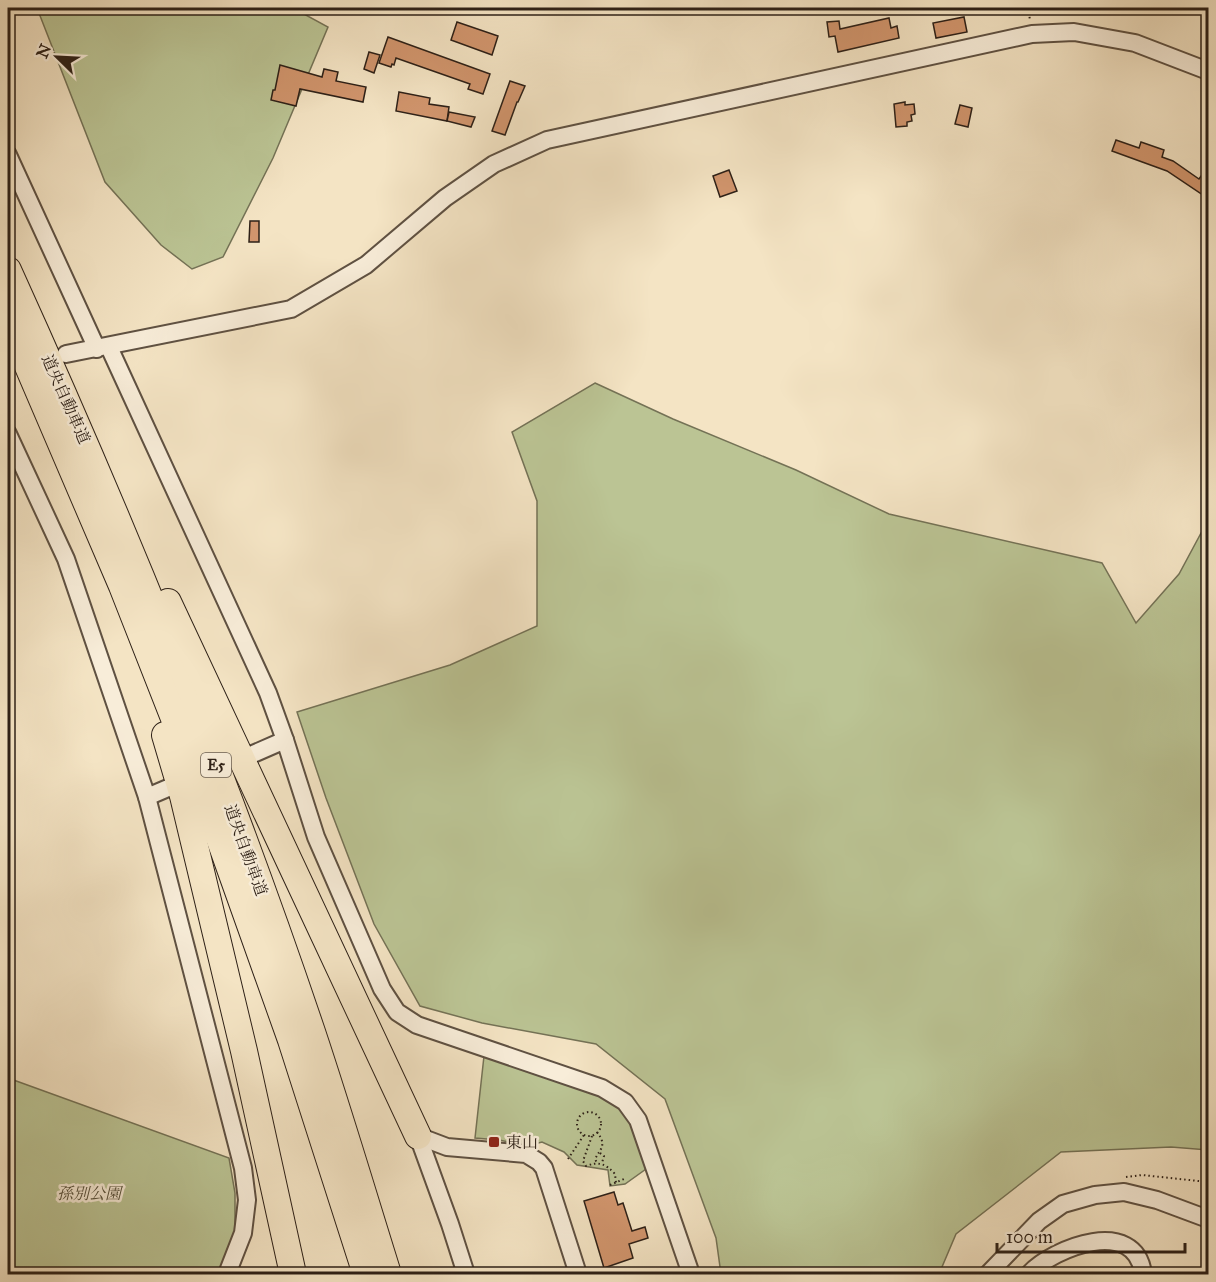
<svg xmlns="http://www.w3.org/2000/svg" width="1216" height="1282" viewBox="0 0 1216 1282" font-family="'IM FELL Great Primer','Noto Serif JP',serif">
  <rect width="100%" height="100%" fill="#f4e4c4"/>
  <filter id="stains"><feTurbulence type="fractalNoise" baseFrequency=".00333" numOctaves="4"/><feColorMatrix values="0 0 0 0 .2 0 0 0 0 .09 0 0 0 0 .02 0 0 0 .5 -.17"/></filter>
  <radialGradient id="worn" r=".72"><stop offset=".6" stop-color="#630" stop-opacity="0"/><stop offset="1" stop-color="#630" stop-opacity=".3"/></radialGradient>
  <g fill="#bbc494" stroke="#747256" stroke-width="1.5">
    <path d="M37,8h256l35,19 -55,131 -50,99 -31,12 -31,-24 -56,-63z"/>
    <path d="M595,383l78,36 123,51 93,44 213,49 34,60 43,-49 29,-54v630l-37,-3 -110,5 -105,82 -17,40h-218l-5,-36 -51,-139 -69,-55 -114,-21 -62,-17 -46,-82 -48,-126 -29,-86 153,-47 87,-39v-125l-25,-69z"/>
    <path d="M484,1056c39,12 123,30 146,65 8,13 11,33 16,48l-21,15 -15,2 -2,-16 -31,-5 -13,-13 -22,-10 -15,4 -28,-6 -24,-2z"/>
    <path d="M8,1078l221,80 6,35v38l-17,43h-210z"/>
  </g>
  <g fill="#d1956d" stroke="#2d2017" stroke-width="1.5">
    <path d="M964,17l3,15 -31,6 -3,-15z"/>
    <path d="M889,18l2,10 6,-2 2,12 -61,14 -3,-16 -6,1 -2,-15 12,-1 1,8z"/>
    <path d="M457,22l41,14 -6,19 -41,-15z"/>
    <path d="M388,37l102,37 -7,20 -15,-5 2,-5 -74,-26 -2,7 -2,-1 -1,3 -12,-4z"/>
    <path d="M369,52l11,3 -6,18 -10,-4z"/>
    <path d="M280,65l42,12 2,-8 14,3 -2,9 30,6 -3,15 -63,-13 -4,17 -25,-6 2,-10h2z"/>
    <path d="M510,81l15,5 -7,16h-1l-12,33 -13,-4z"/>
    <path d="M399,92l31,6 -1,6 20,3 -2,14 -51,-10z"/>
    <path d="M905,102v3l9,-1 1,10 -4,1 1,6 -5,1v4l-11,1 -2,-23z"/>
    <path d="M960,105l12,3 -4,19 -13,-3z"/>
    <path d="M449,112l26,5 -4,10 -24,-6z"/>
    <path d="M1116,140l23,8 2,-6 23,8 -2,7 11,4 26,18 10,-14v34l-42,-28 -55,-20z"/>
    <path d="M729,170l8,21 -17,6 -7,-21z"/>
    <path d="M250,221h9v21h-10z"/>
    <path d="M614,1192l4,13 5,-2 9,28 13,-4 3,11 -19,6 4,14 -29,10 -20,-67z"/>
  </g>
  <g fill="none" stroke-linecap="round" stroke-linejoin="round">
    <g stroke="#5f5142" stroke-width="20">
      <g id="minor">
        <path d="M8,155l89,194"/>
        <path d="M109,347l159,346 17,47 31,97 66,152 15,23 20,13 185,63 23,14 13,18 53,154"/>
        <path d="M66,354l225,-45 75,-44 79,-67 49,-34 53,-24 485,-106 42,-2 61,11 73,28"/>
        <path d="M8,434l58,125 81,238 96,371 4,32 -4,33 -16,41"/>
        <path d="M253,754l32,-14"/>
        <path d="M147,797l21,-9"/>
        <path d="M418,1136l29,11 79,7 13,8 5,6 34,106"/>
        <path d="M418,1136l32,88 16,50"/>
        <path d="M988,1274l51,-53 24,-17 32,-9 29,-3 33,8 51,19"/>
        <path d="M1029,1274c25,-27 107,-58 114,0"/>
      </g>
    </g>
    <g stroke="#2d2017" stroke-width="28">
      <g id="highway">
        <path d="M8,270c113,249 217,503 304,762 27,81 51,162 76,242"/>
        <path d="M8,320l114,266 79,201 90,253 75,234"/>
        <path d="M168,602l250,534"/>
        <path d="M165,735l18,61 61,255 49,223"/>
      </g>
    </g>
    <g stroke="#2d2017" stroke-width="2" stroke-dasharray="1.5 3" stroke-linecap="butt">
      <path d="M1028,8l2,12"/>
      <circle cx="589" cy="1124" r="12"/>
      <path d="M597,1132c10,13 4,16 -2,27l2,4"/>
      <path d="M592,1136l-9,25 3,5c13,-5 20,-2 29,8l1,9"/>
      <path d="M600,1153l4,3 -2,7"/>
      <path d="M568,1159l16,-24"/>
      <path d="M1126,1177l16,-2 66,7"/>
      <path d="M610,1185l14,-6"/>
    </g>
    <use href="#minor" stroke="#f8edd9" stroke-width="16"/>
    <use href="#highway" stroke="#f4e4c4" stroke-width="26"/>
  </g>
  <rect fill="#8f2418" stroke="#f8edd9" stroke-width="2" x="488" y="1136" width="12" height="12" rx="3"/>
  <g text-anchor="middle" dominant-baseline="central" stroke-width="5" stroke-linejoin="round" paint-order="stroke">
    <rect fill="#f8edd9" stroke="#6a5e51" stroke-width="1.5" x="201" y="753" width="30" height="24" rx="4.5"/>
    <g font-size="15" font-weight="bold" fill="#2d2017">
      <text x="216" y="765">E5</text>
    </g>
    <g font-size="16" fill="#2d2017" stroke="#f8edd9">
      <text transform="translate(66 399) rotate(66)">道央自動車道</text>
      <text transform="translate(246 850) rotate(70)">道央自動車道</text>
    </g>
    <g font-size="16" fill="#2d2017" stroke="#f8edd9" text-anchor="start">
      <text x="506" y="1142">東山</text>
    </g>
    <g font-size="16" font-style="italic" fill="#58513c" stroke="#f8edd9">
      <text x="89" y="1193">孫別公園</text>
    </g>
  </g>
  <rect width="1216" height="1282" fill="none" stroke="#f4e4c4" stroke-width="30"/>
  <rect x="9" y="9" width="1198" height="1264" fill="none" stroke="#2d2017" stroke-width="3"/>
  <rect x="15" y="15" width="1186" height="1252" fill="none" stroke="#2d2017" stroke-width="1.5"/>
  <g transform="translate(57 57) rotate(294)" stroke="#f8edd9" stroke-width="4.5" paint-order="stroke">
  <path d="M0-4.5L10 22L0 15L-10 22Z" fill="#2d2017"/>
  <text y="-9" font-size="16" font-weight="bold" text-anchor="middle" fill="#2d2017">N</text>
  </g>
  <path d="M997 1243v9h188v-9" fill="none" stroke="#2d2017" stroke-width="3"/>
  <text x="1006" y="1243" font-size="18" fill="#2d2017" stroke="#f8edd9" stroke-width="4.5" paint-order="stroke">100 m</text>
  <rect width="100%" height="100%" filter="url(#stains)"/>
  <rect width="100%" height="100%" fill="url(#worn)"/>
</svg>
